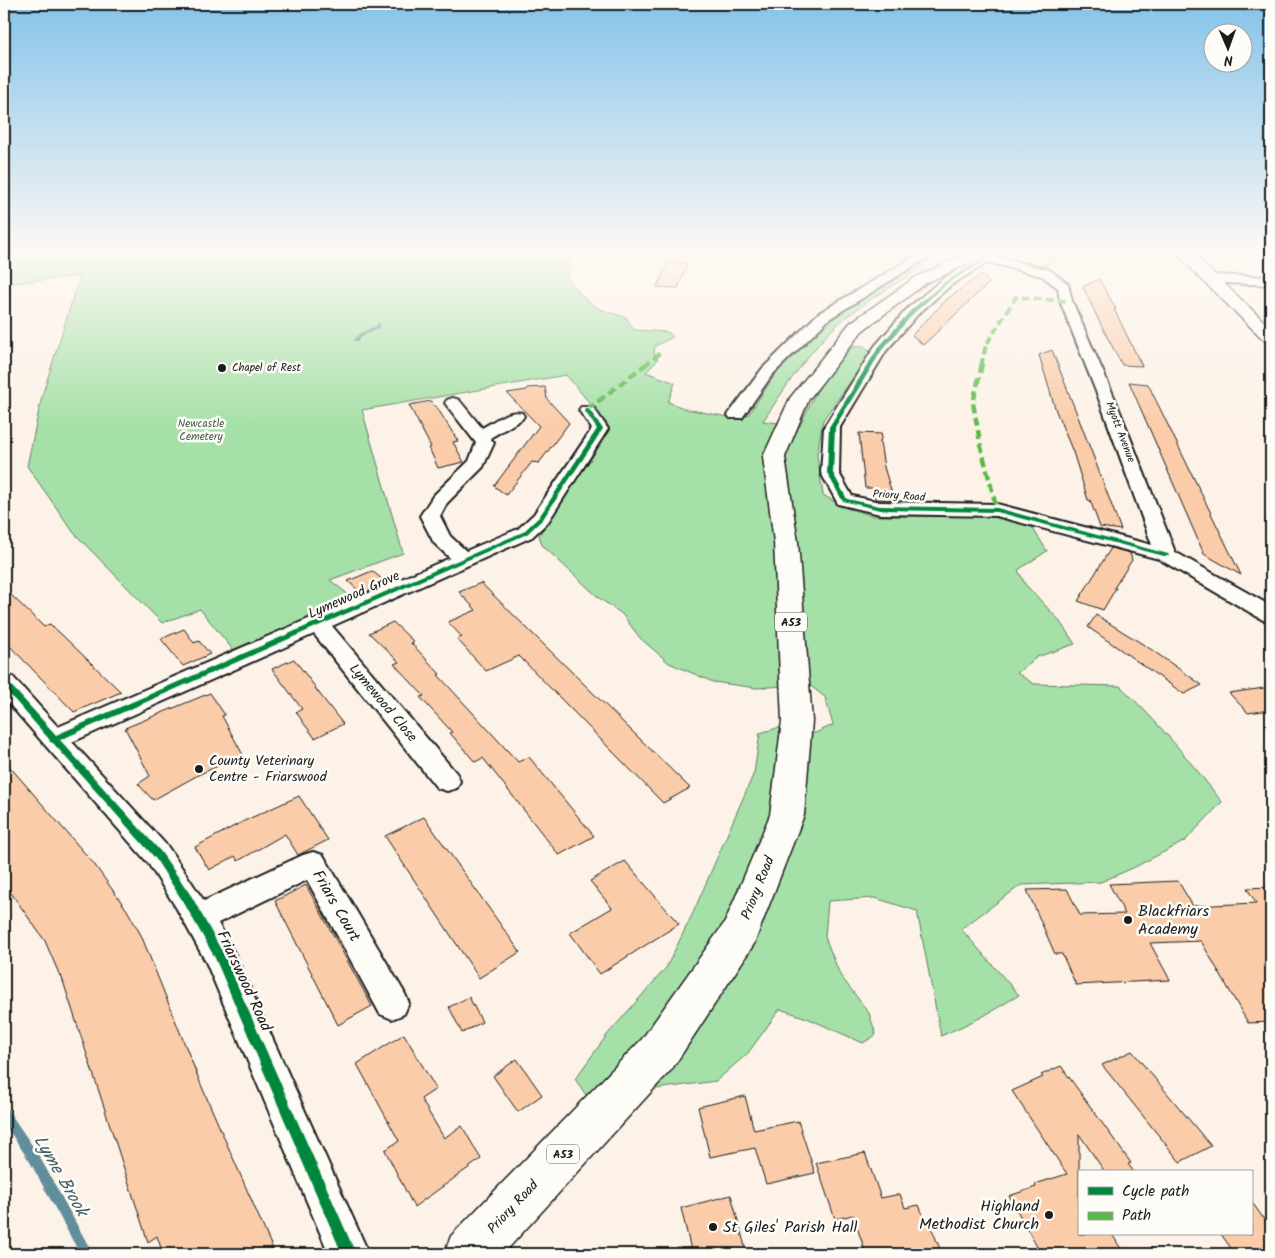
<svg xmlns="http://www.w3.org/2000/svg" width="1275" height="1258" viewBox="0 0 1275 1258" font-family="Kalam,sans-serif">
  <rect width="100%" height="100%" fill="#fcf2e7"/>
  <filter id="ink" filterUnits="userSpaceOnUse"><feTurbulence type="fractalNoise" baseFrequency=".02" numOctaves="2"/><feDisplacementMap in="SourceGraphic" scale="10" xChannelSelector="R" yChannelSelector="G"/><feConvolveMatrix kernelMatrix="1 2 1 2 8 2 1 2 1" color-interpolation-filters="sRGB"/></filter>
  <g filter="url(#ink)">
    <path fill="#a4e0a7" stroke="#607e62" d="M4,252h567v13l-4,11c19,28 27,33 59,41l8,13 34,2 5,5 -18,9 -1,7 4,7 -12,12 29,11 -7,19 18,7 53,10 10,-5 25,-38 30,-35 22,-20 84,-55 16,-2 -6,5c-24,15 -48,28 -71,46 -35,27 -61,69 -86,106l37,5c10,-23 29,-62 49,-77 4,-3 11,-3 15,-3l7,7 -48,67 -6,35 6,40 23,13 28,8h124l34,11 15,24 -29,19 7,14 33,35 17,25 -38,13 -20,16 17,11 86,2c38,36 70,75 102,116l-37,39 -50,26 -34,15 -80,3 -60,44 58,66 -37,22 -41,19 -24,-125 -42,-13 -47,3 -3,36 15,38 29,38 7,22 -13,8 -56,-25 -27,-9 -32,44 -32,28 -128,17 -13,-19 32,-44 59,-67 27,-55 61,-140 6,-40 17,-5 38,5 18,-8 -8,-28 -17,-13 -51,4 -44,-6 -44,-19 -29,-25 -18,-24 -23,-16 -57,-53 -3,-10 69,-101v-9l-42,-50 -204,35 41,143 -73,27 25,20 -122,50 -33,-41 -38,14 -88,-90 -47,-67 15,-70 38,-120 -76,8z"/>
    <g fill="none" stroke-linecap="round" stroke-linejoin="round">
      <g fill="#608e9a" fill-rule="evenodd">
        <path d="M377,323h2l1,4 -18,9 -4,5h-4v-1l5,-6 15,-7 3,-1z"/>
        <path d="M4,1108l4,2 30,44 55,100h-13l-50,-92 -26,-39z"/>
      </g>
    </g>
    <g fill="#facca9" stroke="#1c1c1c">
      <path d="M1022,252h46l-25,14 -29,-6 -1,-4z"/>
      <path d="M668,262l20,1 -10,25 -21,-1z"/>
      <path d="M981,274l8,9 -66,62 -11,-10 34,-35z"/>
      <path d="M1099,279l17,30h-2l28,57 -20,-1 -21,-40 -18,-38z"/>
      <path d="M1052,350l42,108 27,72 -21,-3 -10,-27h-2l-15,-48 -17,-41 -17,-56z"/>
      <path d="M1129,382l19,2 93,191 -37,-21z"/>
      <path d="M545,387l2,12 22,24 -30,40 -7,-1 -26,33 -12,-9 45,-60 -32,-33 20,-3v-2z"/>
      <path d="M431,401l3,5h2l22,35 -5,1 11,20 -26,6 -9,-20 2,-1 -22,-42z"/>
      <path d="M859,433l23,1 -2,8 4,25 10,33 -19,-1 -3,-11h-7z"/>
      <path d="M1111,548l19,5 2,7 -18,28h2l-13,22 -25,-9z"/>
      <path d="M372,571l15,12 -25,11 -14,-13z"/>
      <path d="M481,583l209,205 -27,15 -144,-147 -33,15 -29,-32 5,-2 -14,-15 28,-12 -17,-18z"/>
      <path d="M4,588l40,39 6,-3 11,10 60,58 -47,20 -70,-72z"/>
      <path d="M1096,615l53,33 53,37 -18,9 -96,-67z"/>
      <path d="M393,622l21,20 -3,1 29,31 -2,1 80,87 11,-5 65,79 -35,19 -76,-97 -8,4 -25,-29 2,-1 -32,-35 4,-1 -30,-32 5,-2 -30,-29z"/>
      <path d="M184,629l10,14 5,-2 11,13 -27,12 -22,-27z"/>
      <path d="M294,659l22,29h-1l28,36 -28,14 -10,-13 -9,-13 6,-3 -30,-40z"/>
      <path d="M1271,687v23l-23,3 -19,-20z"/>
      <path d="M210,693l15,22 -3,1 21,39 -43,19 -47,26 -15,-16 12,-8 -25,-48z"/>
      <path d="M4,760l90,104 33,46 14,25 61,152 73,167h-112l-6,-18 -9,6 -87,-267 -1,1 -15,-35 -41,-58z"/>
      <path d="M299,796l29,44 -30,15 -13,-21 -47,27 -3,-5 -26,14 -14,-23 49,-26z"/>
      <path d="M424,817l96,135 -41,26 -94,-142z"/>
      <path d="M625,861l54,63 -79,50 -30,-41 42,-25 -22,-27z"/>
      <path d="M1178,881l15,25 63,-3 -9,-15 24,-1v135l-23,1 -47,-82 -51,2 20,37 -94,5 -14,-31h-7l-28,-64 40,-1 13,26 45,-1 -16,-30z"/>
      <path d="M306,885l66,121 -34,19 -63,-124z"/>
      <path d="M469,997l13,25 -20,11 -13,-26z"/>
      <path d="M404,1034l32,55 -15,10 23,39 18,-12 19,33 -67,48 -29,-57 14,-9 -42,-77z"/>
      <path d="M1132,1051l79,95 -31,16 -78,-97z"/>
      <path d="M517,1059l25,36 -24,17 -25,-36z"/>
      <path d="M1061,1066l70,97 -3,1 6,8h-29l-26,-38v100h33l12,20h-83l-32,-58 27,-9 -1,-3 32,-10 -55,-83 31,-14 -2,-2z"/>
      <path d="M745,1096l9,34 44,-9 17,52 -49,11 -11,-36 -45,9 -12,-50z"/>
      <path d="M865,1153l16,45 19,-4 5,14 14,-3 8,20 3,-1 12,30h-76l-13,-39 -18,4 -19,-56z"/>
      <path d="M731,1195l16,59h-55l-11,-46z"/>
      <path d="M1251,1201l20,28v25h-36l-14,-20h30z"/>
    </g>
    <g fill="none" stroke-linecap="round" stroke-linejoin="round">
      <g stroke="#1c1c1c" stroke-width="4">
        <g id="minor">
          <path d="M927,252h15l-22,10 -91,57 -57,56 -30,43h-12l-2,-3 34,-46 57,-56 93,-55z"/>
          <path d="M974,252l76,18 18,14 4,17 43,98 60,153 96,54v16l-8,-2 -104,-61 -163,-43 -116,-2 -42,-10 -17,-31 3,-46 51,-81 33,-38 35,-29 34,-20 -9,-4zM988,262l54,14 16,12 2,13 39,98 53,146 -155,-41 -117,-2 -28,-6 -13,-23 1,-46 46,-76 32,-37 33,-29z"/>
          <path d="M1210,275l61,2v8l-65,-3 -2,-3z"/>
          <path d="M453,398l6,2 23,28c12,-6 26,-19 40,-15l2,3 -2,3 -32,19 4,5 -11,24 -36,36 -7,13 10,20 16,15 52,-22 16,-15 58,-85 -13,-19 2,-3h12l15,22 -60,93 -16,15 -200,89 125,148 3,7 -3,7 -10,3 -10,-3 -123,-154 -242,108 96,105 36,54 99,-46 10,-3 10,3 81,137 5,11 -5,11 -12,5 -12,-5 -73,-134 -89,43 17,32 134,299h-40l-123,-292 -29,-53 -29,-46 -144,-165v-23l9,2 45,50 392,-169 -16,-15 -14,-27 13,-20 36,-35 7,-18 -31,-40 2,-3z"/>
        </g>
      </g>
      <g stroke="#1c1c1c" stroke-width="3">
        <path id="major" d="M1177,252h14l80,76v14l-6,-1 -72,-70z"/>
      </g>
      <g stroke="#1c1c1c" stroke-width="3">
        <path id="highway" d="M970,252h18l-2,3 -60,28 -64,48 -53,68 -24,58 13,85 14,179 -8,94 -50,129 -82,125 -169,185h-59l7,-18 191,-197 83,-117 45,-107 12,-94 -8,-179 -11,-85 27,-59 60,-75 66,-46z"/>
      </g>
      <use href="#minor" fill="#fdfcf7" fill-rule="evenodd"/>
      <use href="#major" fill="#fdfcf7" fill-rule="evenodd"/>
      <use href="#highway" fill="#fdfcf7" fill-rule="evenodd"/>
      <g stroke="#58b947" stroke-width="4" stroke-dasharray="8 4" stroke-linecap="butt">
        <path d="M644,366l19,-15"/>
        <path d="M981,366l5,-21 30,-48 50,4"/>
      </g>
      <g stroke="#58b947" stroke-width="4.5" stroke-dasharray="9 4.5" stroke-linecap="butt">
        <path d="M982,364l-9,39 8,44 16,63"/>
        <path d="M587,410l59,-46"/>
      </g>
      <g stroke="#fdfcf7" stroke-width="3">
        <g id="cycleway">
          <path d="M986,257l3,1 -41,25 -33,29 -33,38 -47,77 -2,46 14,26 33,7 117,2 171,46 1,1 -1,1h-4l-167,-44 -117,-2 -37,-9 -1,-1 -15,-27 2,-46 49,-79 33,-38 35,-29z"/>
          <path d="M587,408l2,1 14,20 -60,90 -16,15 -467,206 101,112 31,45 32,58 132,299h-14l-127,-296 -31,-55 -29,-45 -102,-115 -3,-1 -1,-3 -45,-51v-8l3,1 49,54 467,-203 16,-15 58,-88 -13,-19z"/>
        </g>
      </g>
      <use href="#cycleway" fill="#00873e" fill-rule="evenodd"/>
    </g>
  </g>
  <linearGradient id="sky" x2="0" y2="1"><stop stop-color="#84c3ea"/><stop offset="0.59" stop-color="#fef9f4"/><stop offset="1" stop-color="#fef9f4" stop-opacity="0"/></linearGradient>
  <rect width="1275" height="428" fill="url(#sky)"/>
  <g fill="#1c1c1c" stroke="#fdfcf7" stroke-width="2">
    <circle cx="222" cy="368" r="5"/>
    <circle cx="199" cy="769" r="5"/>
    <circle cx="1128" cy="920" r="5"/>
    <circle cx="1049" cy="1215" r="5"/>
    <circle cx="713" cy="1227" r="5"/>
  </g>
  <g text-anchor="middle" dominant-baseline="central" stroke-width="5" stroke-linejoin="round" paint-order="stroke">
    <g font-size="11" fill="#1c1c1c" stroke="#fdfcf7" text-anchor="start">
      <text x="232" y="368">Chapel of Rest</text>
    </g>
    <g font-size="11" fill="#4c614d" stroke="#fdfcf7">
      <text x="201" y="424">Newcastle<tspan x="201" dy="13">Cemetery</tspan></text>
    </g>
    <g font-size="11" fill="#1c1c1c" stroke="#fdfcf7">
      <text transform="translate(1120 432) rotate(69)">Myott Avenue</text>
      <text transform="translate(899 496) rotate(4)">Priory Road</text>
    </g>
    <g fill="#fdfcf7" stroke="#605f5e" stroke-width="1">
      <rect x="775" y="612.5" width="32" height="19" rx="4"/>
      <rect x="547" y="1144.5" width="32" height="19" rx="4"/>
    </g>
    <g font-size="12" font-weight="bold" fill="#1c1c1c">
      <text x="791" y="622">A53</text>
      <text x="563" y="1154">A53</text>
    </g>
    <g font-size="14" fill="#1c1c1c" stroke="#fdfcf7">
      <text transform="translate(354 595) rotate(-24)">Lymewood Grove</text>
      <text transform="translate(383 703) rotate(50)">Lymewood Close</text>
      <text transform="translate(758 888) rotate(-68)">Priory Road</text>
      <text transform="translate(513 1207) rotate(-47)">Priory Road</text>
    </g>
    <g font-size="14" fill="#1c1c1c" stroke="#fdfcf7" text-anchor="start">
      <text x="209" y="761">County Veterinary<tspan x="209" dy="16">Centre - Friarswood</tspan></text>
    </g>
    <g font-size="16" fill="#1c1c1c" stroke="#fdfcf7">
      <text transform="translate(336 906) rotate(60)">Friars Court</text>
      <text transform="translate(244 981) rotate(65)">Friarswood Road</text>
    </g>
    <g font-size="16" fill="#1c1c1c" stroke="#fdfcf7" text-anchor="start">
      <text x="1138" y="911">Blackfriars<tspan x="1138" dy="18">Academy</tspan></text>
      <text x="1039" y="1206" text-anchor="end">Highland<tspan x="1039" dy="18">Methodist Church</tspan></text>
      <text x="723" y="1227">St Giles' Parish Hall</text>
    </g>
    <g font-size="18" font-style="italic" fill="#445e66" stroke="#fdfcf7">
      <text transform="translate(60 1176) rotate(60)">Lyme Brook</text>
    </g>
  </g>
  <rect width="1275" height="1258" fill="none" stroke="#fdfcf7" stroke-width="20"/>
  <rect x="10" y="10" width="1255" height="1238" fill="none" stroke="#1c1c1c" stroke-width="2" filter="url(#ink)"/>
  <rect x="1078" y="1170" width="175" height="65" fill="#fdfcf7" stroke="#a3a29f"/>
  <rect x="1088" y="1187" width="25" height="8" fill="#00873e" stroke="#a3a29f"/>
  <text x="1122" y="1196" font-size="15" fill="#1c1c1c">Cycle path</text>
  <rect x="1088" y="1212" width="25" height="8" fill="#58b947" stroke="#a3a29f"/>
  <text x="1122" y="1220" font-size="15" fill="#1c1c1c">Path</text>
  <g transform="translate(1228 48) rotate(178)"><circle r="24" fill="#fdfcf7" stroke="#a3a29f"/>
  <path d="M0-4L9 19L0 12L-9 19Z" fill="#1c1c1c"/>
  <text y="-8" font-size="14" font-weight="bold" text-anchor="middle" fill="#1c1c1c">N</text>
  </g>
</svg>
